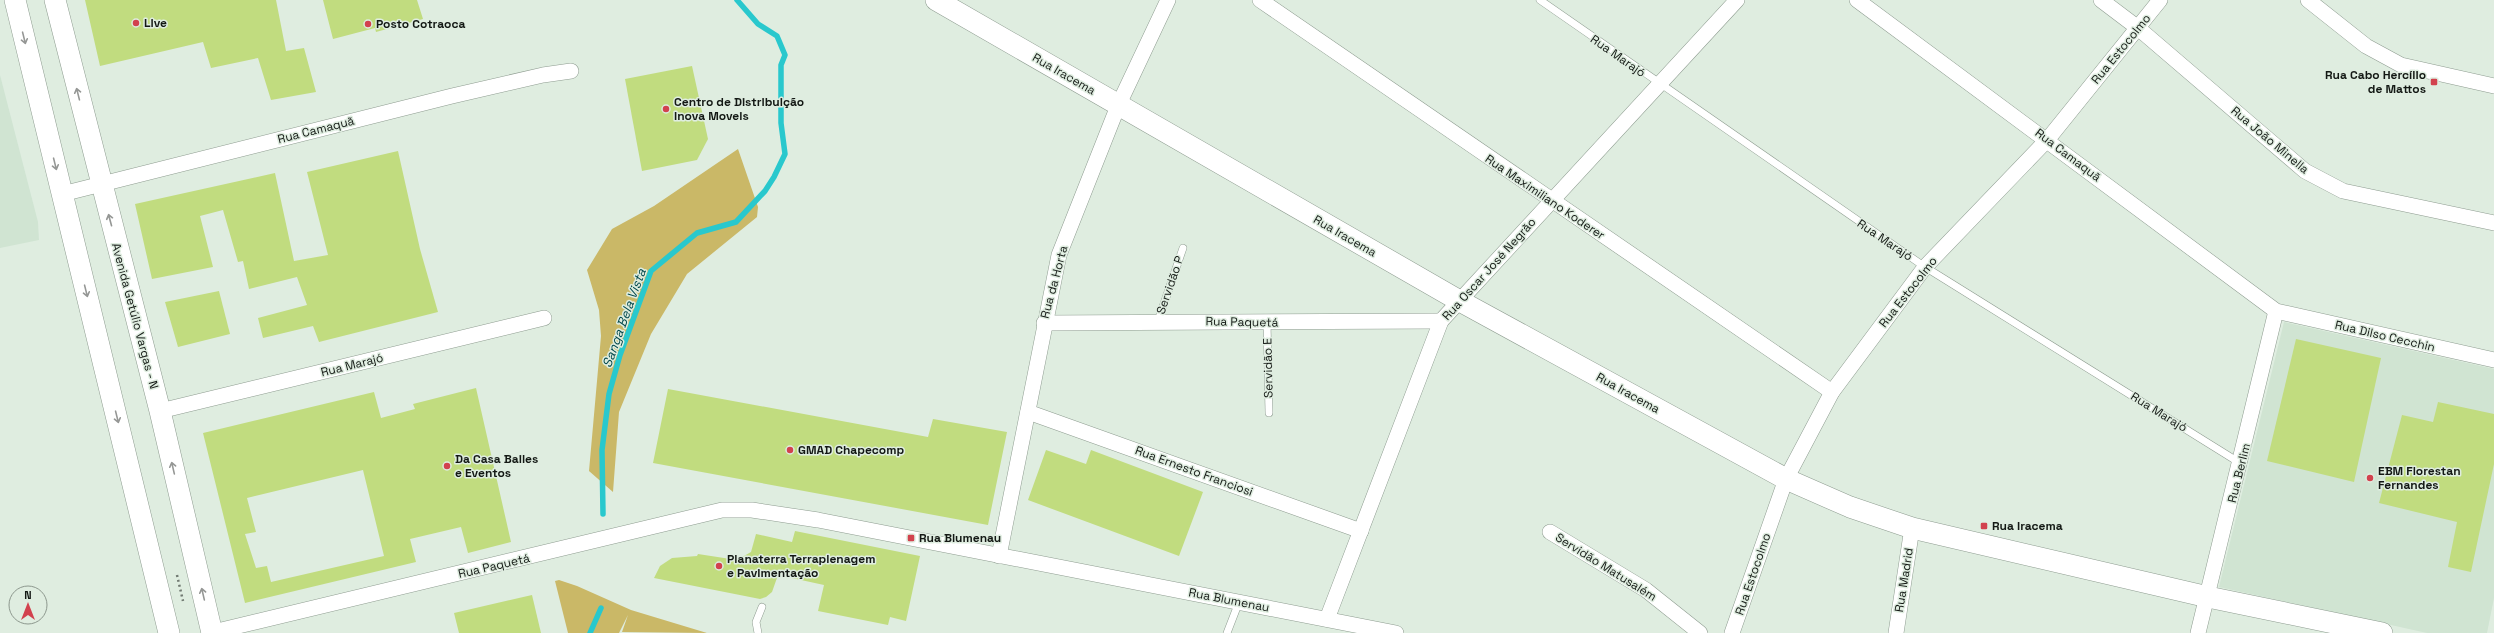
<svg xmlns="http://www.w3.org/2000/svg" width="2494" height="633" viewBox="0 0 2494 633" font-family="'Space Grotesk',sans-serif">
  <rect width="100%" height="100%" fill="#dfede0"/>
  <g fill="#d0e4d2">
    <path d="M0,75l38,147 1,18 -39,8z"/>
    <path d="M2284,322l210,47v229l-7,35h-60l-208,-46z"/>
  </g>
  <g fill="#cab867">
    <path d="M738,149l20,58 -1,10 -70,57 -36,60 -32,78 -6,80 -24,-21 12,-135 -2,-26 -12,-40 25,-41 42,-23z"/>
    <path d="M559,580l18,6 54,24 76,23 -85,-1 6,-17 -9,18h-51l-13,-52z"/>
  </g>
  <g fill="none" stroke-linecap="round" stroke-linejoin="round">
    <g stroke="#29c8cd" stroke-width="5.5">
      <path d="M603,514l-1,-64 7,-56 11,-39 31,-84 46,-38 39,-11 29,-31 9,-14 11,-23 -4,-31v-58l4,-10 -8,-19 -19,-12 -21,-24"/>
      <path d="M590,633l11,-25"/>
    </g>
  </g>
  <g fill="#c1dc7f" fill-rule="evenodd">
    <path d="M85,0h191l10,51 18,-3 12,44 -45,8 -13,-42 -47,10 -8,-26 -103,24z"/>
    <path d="M323,0h94l6,19 -47,13 -1,-4 -42,11z"/>
    <path d="M692,66l16,73 -11,21 -55,11 -17,-92z"/>
    <path d="M398,151l22,98 18,63 -119,30 -6,-16 -50,12 -5,-20 49,-13 -10,-28 -48,12 -6,-28 -5,1 -15,-52 -23,6 13,51 -61,12 -17,-75 140,-31 19,88 34,-6 -21,-83z"/>
    <path d="M219,291l11,43 -52,13 -13,-45z"/>
    <path d="M2296,339l85,19 -27,124 -87,-21z"/>
    <path d="M476,388l35,154 -43,11 -7,-26 -51,12 6,23 -171,41 -42,-170 171,-41 7,26 34,-9 -2,-5zM363,470l21,86 -113,26 -4,-16 -11,2 -11,-34 11,-2 -9,-34z"/>
    <path d="M668,389l260,48 5,-18 74,13 -19,93 -335,-62z"/>
    <path d="M2438,402l56,12v50l-23,108 -23,-5 9,-45 -78,-19 23,-88 31,7z"/>
    <path d="M1046,450l40,14 5,-14 112,42 -24,64 -151,-56z"/>
    <path d="M795,531l125,25 -14,65 -16,-4 -2,8 -70,-14 6,-26 -46,-10 -6,17 -6,5 -6,2 -106,-21 6,-12 12,-8 25,-2 1,-2 39,6 14,-8 5,-18 36,8z"/>
    <path d="M532,595l9,38h-82l-5,-20z"/>
  </g>
  <g fill="none" stroke-linecap="round" stroke-linejoin="round">
    <g stroke="#8e9c90" stroke-width="8">
      <g id="lane">
        <path d="M1540,0l385,267 315,196"/>
        <path d="M1158,321l25,-73"/>
        <path d="M1267,322l2,91"/>
        <path d="M758,633l-2,-11 6,-15"/>
        <path d="M1227,633l12,-31"/>
      </g>
    </g>
    <g stroke="#8e9c90" stroke-width="16">
      <g id="street">
        <path d="M1260,0l572,392"/>
        <path d="M1857,0l419,311 218,49"/>
        <path d="M2101,0l37,28 167,143 38,20 151,32"/>
        <path d="M2308,0l58,46 35,19 93,21"/>
        <path d="M62,194l390,-98 91,-21 28,-4"/>
        <path d="M1044,323l397,-2"/>
        <path d="M160,411l384,-93"/>
        <path d="M1028,412l333,119"/>
        <path d="M1550,532l96,58 54,43"/>
        <path d="M999,556l60,-301 59,-149 50,-106"/>
        <path d="M1327,619l114,-298 296,-321"/>
        <path d="M209,633l513,-123h30l66,10 578,113"/>
        <path d="M1732,633l54,-154 46,-87 93,-125 123,-128 112,-139"/>
        <path d="M1896,633l16,-105"/>
        <path d="M2198,633l78,-322"/>
      </g>
    </g>
    <g stroke="#8e9c90" stroke-width="22">
      <g id="secondary">
        <path d="M15,0l154,633"/>
        <path d="M55,0l105,411 52,222"/>
        <path d="M936,0l522,300 328,179 64,28 62,21 296,69 174,36"/>
      </g>
    </g>
    <path stroke="#717a72" stroke-width="2.5" stroke-dasharray="2 3" stroke-linecap="butt" d="M177,575l6,26"/>
    <use href="#lane" stroke="#fff" stroke-width="7"/>
    <use href="#street" stroke="#fff" stroke-width="15"/>
    <use href="#secondary" stroke="#fff" stroke-width="21"/>
  </g>
  <defs><path id="oneway-shaft" d="M-6 0H5M1.5-3L5.5 0L1.5 3" fill="none" stroke-width="1.6" stroke-linecap="round" stroke-linejoin="round"/></defs>
  <g stroke="#959795">
    <use href="#oneway-shaft" transform="translate(24 38) rotate(76)"/>
    <use href="#oneway-shaft" transform="translate(78 94) rotate(-104)"/>
    <use href="#oneway-shaft" transform="translate(55 164) rotate(76)"/>
    <use href="#oneway-shaft" transform="translate(110 220) rotate(-105)"/>
    <use href="#oneway-shaft" transform="translate(86 291) rotate(76)"/>
    <use href="#oneway-shaft" transform="translate(117 417) rotate(76)"/>
    <use href="#oneway-shaft" transform="translate(173 468) rotate(-103)"/>
    <use href="#oneway-shaft" transform="translate(203 594) rotate(-103)"/>
  </g>
  <g fill="#d2424e" stroke="#dfede0" stroke-width="1.5">
    <circle cx="136" cy="23" r="4"/>
    <circle cx="368" cy="24" r="4"/>
    <rect x="2430" y="78" width="8" height="8" rx="2"/>
    <circle cx="666" cy="109" r="4"/>
    <circle cx="790" cy="450" r="4"/>
    <circle cx="447" cy="466" r="4"/>
    <circle cx="2370" cy="478" r="4"/>
    <rect x="1980" y="522" width="8" height="8" rx="2"/>
    <rect x="907" y="534" width="8" height="8" rx="2"/>
    <circle cx="719" cy="566" r="4"/>
  </g>
  <g text-anchor="middle" dominant-baseline="central" stroke-width="3" stroke-linejoin="round" paint-order="stroke">
    <g font-size="12" font-weight="bold" fill="#131814" stroke="#dfede0" text-anchor="start">
      <text x="144" y="23">Live</text>
      <text x="376" y="24">Posto Cotraoca</text>
      <text x="2426" y="75" text-anchor="end">Rua Cabo Hercílio<tspan x="2426" dy="14">de Mattos</tspan></text>
      <text x="674" y="102">Centro de Distribuição<tspan x="674" dy="14">Inova Moveis</tspan></text>
      <text x="798" y="450">GMAD Chapecomp</text>
      <text x="455" y="459">Da Casa Bailes<tspan x="455" dy="14">e Eventos</tspan></text>
      <text x="2378" y="471">EBM Florestan<tspan x="2378" dy="14">Fernandes</tspan></text>
      <text x="1992" y="526">Rua Iracema</text>
      <text x="919" y="538">Rua Blumenau</text>
      <text x="727" y="559">Planaterra Terraplenagem<tspan x="727" dy="14">e Pavimentação</tspan></text>
    </g>
    <g font-size="12" fill="#131814" stroke="#dfede0">
      <text transform="translate(2121 49) rotate(-51)">Rua Estocolmo</text>
      <text transform="translate(1618 56) rotate(35)">Rua Marajó</text>
      <text transform="translate(1064 74) rotate(30)">Rua Iracema</text>
      <text transform="translate(316 130) rotate(-14)">Rua Camaquã</text>
      <text transform="translate(2270 140) rotate(40)">Rua João Minella</text>
      <text transform="translate(2068 155) rotate(37)">Rua Camaquã</text>
      <text transform="translate(1545 197) rotate(34)">Rua Maximiliano Koderer</text>
      <text transform="translate(1345 236) rotate(30)">Rua Iracema</text>
      <text transform="translate(1885 240) rotate(34)">Rua Marajó</text>
      <text transform="translate(1489 269) rotate(-48)">Rua Oscar José Negrão</text>
      <text transform="translate(1054 282) rotate(-75)">Rua da Horta</text>
      <text transform="translate(1170 285) rotate(-71)">Servidão P</text>
      <text transform="translate(1908 292) rotate(-52)">Rua Estocolmo</text>
      <text transform="translate(135 316) rotate(75)">Avenida Getúlio Vargas - N</text>
      <text transform="translate(1242 322) rotate(1)">Rua Paquetá</text>
      <text transform="translate(2385 336) rotate(13)">Rua Dilso Cecchin</text>
      <text transform="translate(352 365) rotate(-14)">Rua Marajó</text>
      <text transform="translate(1268 368) rotate(-91)">Servidão E</text>
      <text transform="translate(1628 393) rotate(29)">Rua Iracema</text>
      <text transform="translate(2159 412) rotate(32)">Rua Marajó</text>
      <text transform="translate(1194 471) rotate(20)">Rua Ernesto Franciosi</text>
      <text transform="translate(2239 473) rotate(-76)">Rua Berlim</text>
      <text transform="translate(494 566) rotate(-13)">Rua Paquetá</text>
      <text transform="translate(1606 567) rotate(32)">Servidão Matusalém</text>
      <text transform="translate(1753 574) rotate(-71)">Rua Estocolmo</text>
      <text transform="translate(1904 580) rotate(-81)">Rua Madrid</text>
      <text transform="translate(1229 600) rotate(11)">Rua Blumenau</text>
    </g>
    <g font-size="13" font-style="italic" fill="#02474a" stroke="#dfede0">
      <text transform="translate(624 318) rotate(-70)">Sanga Bela Vista</text>
    </g>
  </g>
  <g transform="translate(28 605)"><circle r="19" fill="#dfede0" stroke="#8d988e"/>
  <path d="M0-3L7 15L0 10L-7 15Z" fill="#d2424e"/>
  <text y="-6" font-size="11" font-weight="bold" text-anchor="middle" fill="#131814">N</text>
  </g>
</svg>
